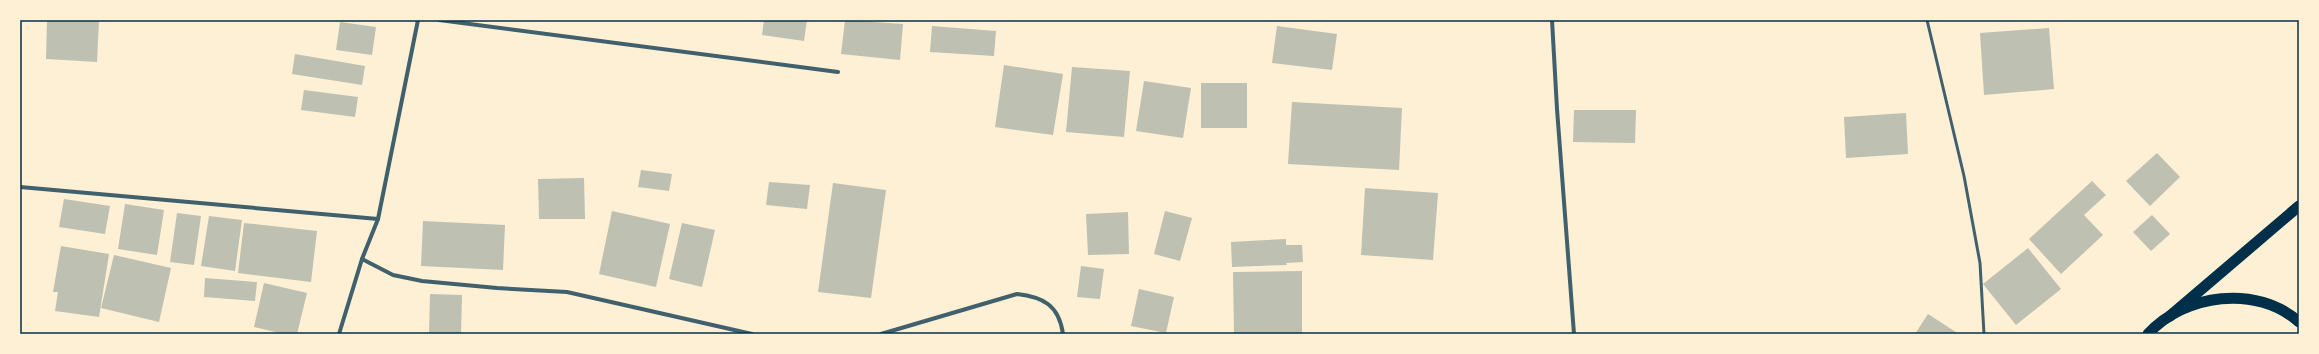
<svg xmlns="http://www.w3.org/2000/svg" width="2319" height="354" viewBox="0 0 2319 354" font-family="'Nunito Sans',sans-serif">
  <rect width="100%" height="100%" fill="#fdf0d5"/>
  <g fill="#bec0b2">
    <path d="M47,20h52l-2,42 -51,-3z"/>
    <path d="M764,20h43l-3,21 -42,-6z"/>
    <path d="M845,20l58,4 -3,36 -59,-6z"/>
    <path d="M340,22l36,5 -4,28 -36,-5z"/>
    <path d="M932,26l64,5 -2,25 -64,-4z"/>
    <path d="M1277,26l60,8 -5,36 -60,-7z"/>
    <path d="M2049,28l5,61 -70,6 -4,-62z"/>
    <path d="M295,54l70,12 -3,19 -70,-11z"/>
    <path d="M1004,65l59,9 -10,61 -58,-8z"/>
    <path d="M1072,67l58,4 -6,66 -58,-5z"/>
    <path d="M1144,81l47,7 -8,50 -47,-7z"/>
    <rect x="1201" y="83" width="46" height="45"/>
    <path d="M304,90l54,7 -3,20 -54,-7z"/>
    <path d="M1292,102l110,6 -3,62 -111,-6z"/>
    <path d="M1574,110h62l-1,33 -62,-1z"/>
    <path d="M1906,113l2,41 -62,4 -2,-41z"/>
    <path d="M2157,153l23,24 -30,29 -24,-25z"/>
    <path d="M641,170l31,4 -3,17 -31,-4z"/>
    <path d="M584,178l1,41h-46l-1,-40z"/>
    <path d="M2092,181l14,14 -22,20 19,20 -42,39 -32,-35z"/>
    <path d="M769,182l41,3 -3,24 -41,-4z"/>
    <path d="M833,183l53,7 -15,108 -53,-6z"/>
    <path d="M1365,188l73,5 -5,67 -72,-5z"/>
    <path d="M64,199l46,7 -5,28 -46,-7z"/>
    <path d="M125,204l39,6 -7,45 -39,-6z"/>
    <path d="M612,211l58,13 -14,63 -57,-13z"/>
    <path d="M1165,211l27,7 -12,43 -26,-7z"/>
    <path d="M1128,212l1,42 -41,1 -2,-41z"/>
    <path d="M177,213l24,3 -7,49 -24,-3z"/>
    <path d="M2152,215l18,19 -19,17 -18,-19z"/>
    <path d="M209,216l33,4 -7,51 -34,-5z"/>
    <path d="M423,221l82,4 -2,45 -82,-4z"/>
    <path d="M244,223l73,8 -6,51 -73,-9z"/>
    <path d="M682,223l33,7 -13,57 -33,-8z"/>
    <path d="M1286,239v6h16l1,17 -17,1 1,2 -55,2 -1,-25z"/>
    <path d="M61,246l48,8 -10,63 -44,-6 3,-19h-5z"/>
    <path d="M2028,248l33,41 -45,36 -33,-41z"/>
    <path d="M114,255l57,13 -12,54 -58,-14z"/>
    <path d="M1081,266l23,3 -4,30 -23,-2z"/>
    <path d="M1302,271v63h-68l-1,-62z"/>
    <path d="M205,278l52,4 -2,19 -51,-4z"/>
    <path d="M264,283l43,10 -10,41h-13l-30,-7z"/>
    <path d="M1139,289l35,8 -8,36 -35,-7z"/>
    <path d="M430,294l32,1 -1,39h-32z"/>
    <path d="M1928,314l31,20h-44z"/>
  </g>
  <g fill="none" stroke-linecap="round" stroke-linejoin="round">
    <path stroke="#3f606c" stroke-width="3" d="M1927,20l37,156 16,87 4,71"/>
    <g stroke="#3f606c" stroke-width="4">
      <path d="M439,20l399,52"/>
      <path d="M1552,20l5,89 17,225"/>
      <path d="M20,187l358,32"/>
      <path d="M362,259l31,16 29,6 75,7 70,4 185,42"/>
      <path d="M339,334l23,-75 16,-40 40,-199"/>
      <path d="M881,334l136,-40c26,3 42,11 46,40"/>
    </g>
    <g stroke="#003049" stroke-width="11">
      <path d="M2170,316l129,-110"/>
      <path d="M2148,334c36,-40 109,-50 151,-12"/>
    </g>
  </g>
  <rect width="2319" height="354" fill="none" stroke="#fdf0d5" stroke-width="42"/>
  <rect x="21" y="21" width="2277" height="312" fill="none" stroke="#003049" stroke-width="1.5"/>
</svg>
